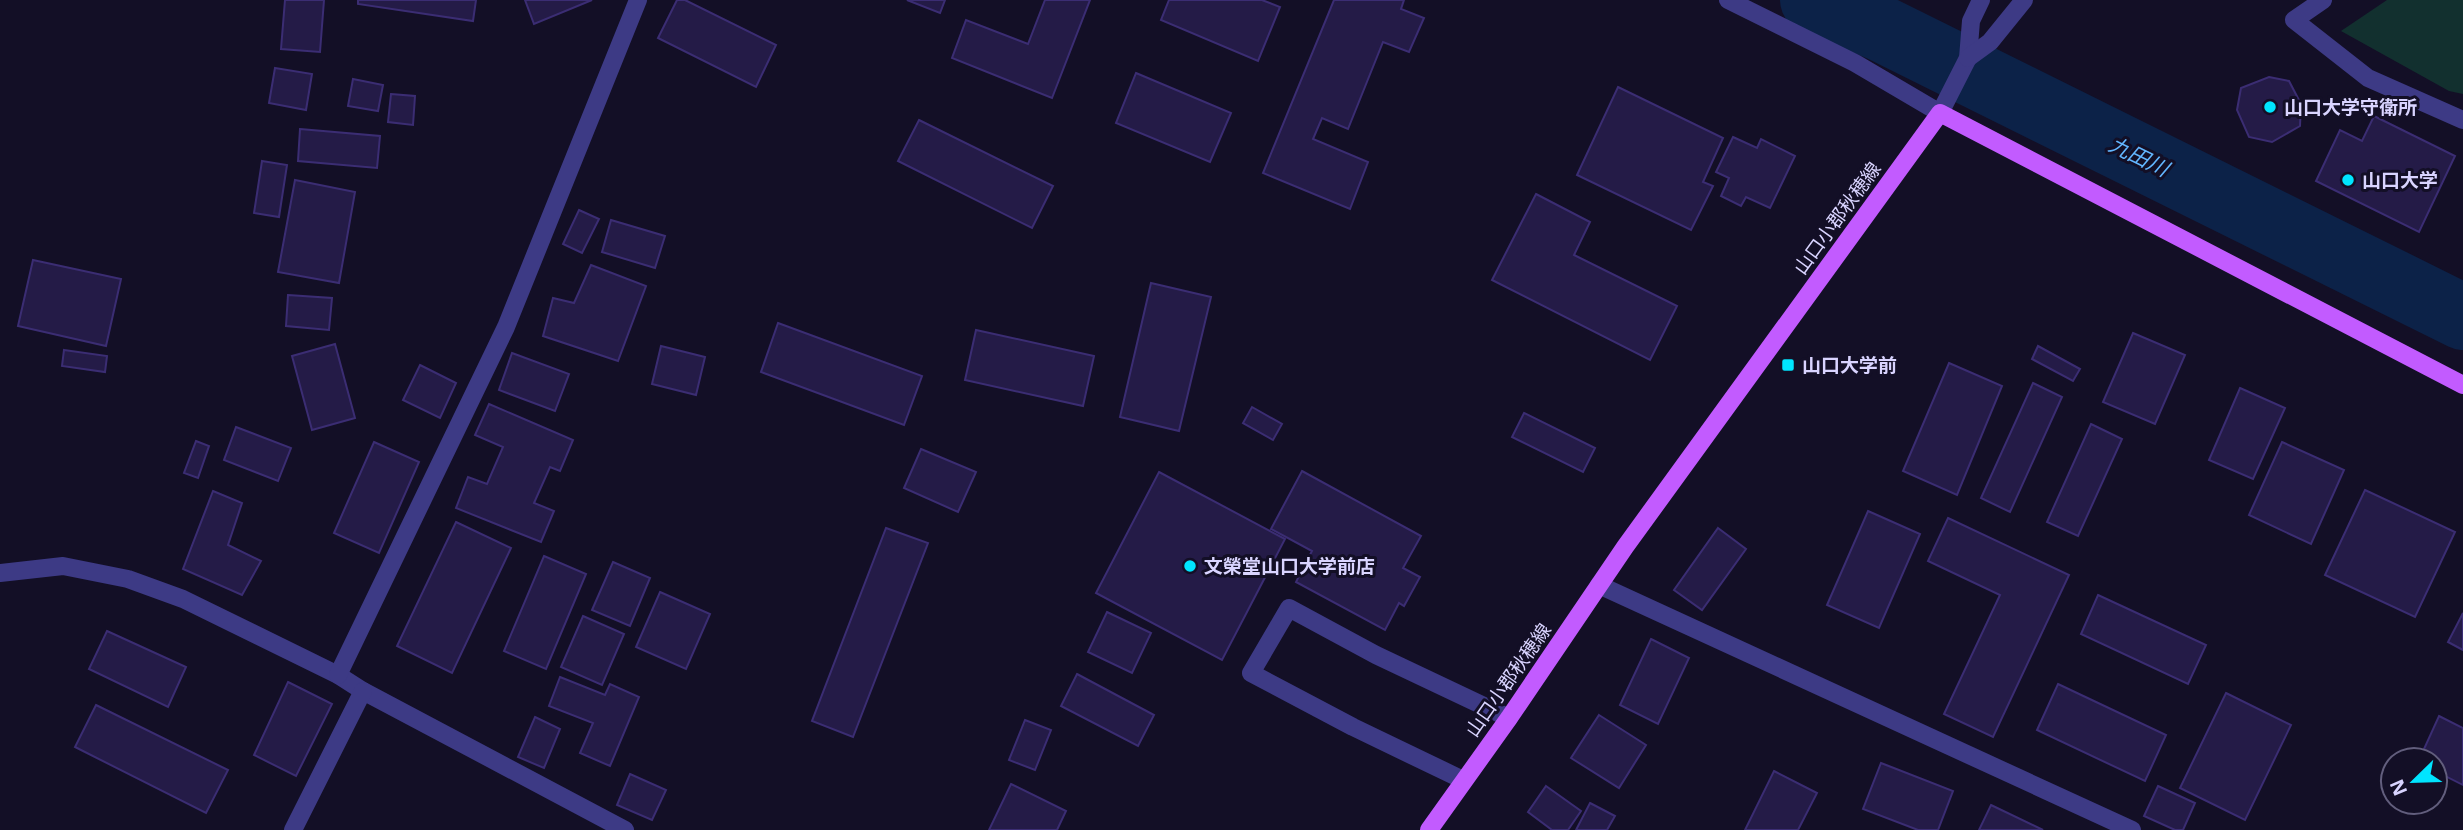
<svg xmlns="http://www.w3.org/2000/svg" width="2463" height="830" viewBox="0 0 2463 830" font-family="'Open Sans','Noto Sans JP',sans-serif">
  <rect width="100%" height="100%" fill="#130f26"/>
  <path fill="#12302f" d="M2387,0h76v94l-14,-3 -108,-60z"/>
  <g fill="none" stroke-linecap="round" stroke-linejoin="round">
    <path stroke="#0c2248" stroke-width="66" d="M1813,0l67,28 583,289"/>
  </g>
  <g fill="#241b47" stroke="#3b2d73" stroke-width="2">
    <path d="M285,0h39l-4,52 -39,-3z"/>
    <path d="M358,0h118l-3,21 -115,-17z"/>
    <path d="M525,0h67l-58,24z"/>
    <path d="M677,0h8l91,45 -20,42 -98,-49z"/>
    <path d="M907,0h38l-5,13z"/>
    <path d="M1045,0h45l-38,98 -100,-40 14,-38 62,24z"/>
    <path d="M1169,0h93l18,7 -22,54 -97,-41z"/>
    <path d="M1334,0h70l-3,9 23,9 -15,34 -26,-10 -35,87 -26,-11 -9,21 55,23 -18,47 -87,-36z"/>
    <path d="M275,68l37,6 -6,36 -37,-7z"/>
    <path d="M1136,73l95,40 -21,49 -94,-39z"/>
    <path d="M2269,77l20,4 12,23 -1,22 -28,16 -23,-5 -12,-27 4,-22z"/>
    <path d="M353,79l30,6 -5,26 -30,-5z"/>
    <path d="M1618,87l105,51 -20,44 10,4 -22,44 -114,-55z"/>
    <path d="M391,94l24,2 -2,29 -25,-3z"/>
    <path d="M2374,116l81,40 -36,76 -103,-51 24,-51 22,11z"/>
    <path d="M919,120l134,66 -21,42 -134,-67z"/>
    <path d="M300,129l80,7 -3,32 -79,-7z"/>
    <path d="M1733,137l24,11 4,-9 34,17 -25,52 -24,-11 -5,9 -20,-10 8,-18 -13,-6z"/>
    <path d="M262,161l25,4 -8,52 -25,-4z"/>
    <path d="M295,180l60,12 -16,91 -61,-11z"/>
    <path d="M1536,194l54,28 -16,33 103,51 -27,54 -158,-80z"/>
    <path d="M579,210l20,9 -17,34 -19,-9z"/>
    <path d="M611,220l54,16 -10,32 -53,-16z"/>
    <path d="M33,260l88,19 -15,67 -88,-20z"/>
    <path d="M591,265l55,21 -28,75 -75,-25 10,-38 21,5z"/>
    <path d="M1151,283l60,14 -32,134 -59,-14z"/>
    <path d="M288,295l44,3 -3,32 -43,-4z"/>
    <path d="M778,323l144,53 -18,49 -143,-53z"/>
    <path d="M976,330l118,26 -11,50 -118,-26z"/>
    <path d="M2133,333l52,22 -30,69 -52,-22z"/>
    <path d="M335,344l20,74 -43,12 -20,-74z"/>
    <path d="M661,346l44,11 -9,38 -44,-11z"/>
    <path d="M2038,346l42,23 -7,12 -41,-22z"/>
    <path d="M64,350l43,6 -2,16 -43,-6z"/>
    <path d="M512,353l57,21 -14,37 -56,-21z"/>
    <path d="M1949,363l53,23 -45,109 -54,-24z"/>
    <path d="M420,365l36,18 -16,35 -37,-18z"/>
    <path d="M2033,383l29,14 -52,115 -29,-14z"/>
    <path d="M2240,388l45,20 -32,71 -44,-19z"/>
    <path d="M489,404l84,36 -13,31 -10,-4 -16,36 20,8 -13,31 -85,-34 12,-31 19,7 16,-37 -28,-12z"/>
    <path d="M1252,407l30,17 -9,16 -30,-17z"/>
    <path d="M1524,413l71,35 -12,24 -71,-35z"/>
    <path d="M2091,424l31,15 -44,97 -31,-14z"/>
    <path d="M236,427l55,21 -13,33 -54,-21z"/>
    <path d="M196,441l13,5 -11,32 -14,-5z"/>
    <path d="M374,442l45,20 -40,91 -45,-20z"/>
    <path d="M2282,442l62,28 -33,74 -62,-29z"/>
    <path d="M921,449l55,23 -18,40 -54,-24z"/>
    <path d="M1302,471l119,65 -18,32 17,9 -16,29 -5,-3 -14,27 -89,-48 16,-31 -41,-22z"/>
    <path d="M1159,472l126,67 -63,121 -126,-67z"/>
    <path d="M2365,490l90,42 -40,85 -90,-42z"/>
    <path d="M213,491l29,12 -14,42 33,16 -19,34 -59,-26z"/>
    <path d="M1868,511l52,23 -41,94 -52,-23z"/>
    <path d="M1948,518l121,57 -76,162 -49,-23 56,-119 -72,-34z"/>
    <path d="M456,522l55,26 -59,125 -55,-27z"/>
    <path d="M886,528l42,15 -75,194 -41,-16z"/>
    <path d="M1718,528l28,21 -44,61 -28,-20z"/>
    <path d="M544,556l42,18 -40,95 -42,-18z"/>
    <path d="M613,562l37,16 -20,48 -38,-16z"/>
    <path d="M660,592l50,22 -24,55 -50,-22z"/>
    <path d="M2098,595l108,50 -18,39 -107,-50z"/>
    <path d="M1107,612l44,21 -19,40 -44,-21z"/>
    <path d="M2463,613v37l-15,-8z"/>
    <path d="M583,616l41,18 -22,51 -41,-18z"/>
    <path d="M107,631l79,36 -18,40 -79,-38z"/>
    <path d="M1651,639l38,19 -31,66 -38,-19z"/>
    <path d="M1077,674l77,41 -16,31 -77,-40z"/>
    <path d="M560,677l45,18 5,-11 29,13 -29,69 -30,-13 13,-30 -44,-17z"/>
    <path d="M288,682l44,22 -36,72 -42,-21z"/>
    <path d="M2058,684l108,51 -21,46 -108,-51z"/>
    <path d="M2226,693l65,32 -46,95 -65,-32z"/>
    <path d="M96,705l132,65 -22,43 -131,-66z"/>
    <path d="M1599,715l47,30 -27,43 -48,-30z"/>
    <path d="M2439,716l24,12v57l-28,-14v-11h-16z"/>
    <path d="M535,717l25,12 -16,39 -26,-11z"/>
    <path d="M1025,720l26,10 -16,40 -26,-10z"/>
    <path d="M1881,763l72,28 -15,39h-20l-55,-21z"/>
    <path d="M1774,771l43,22 -19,37h-53z"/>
    <path d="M630,774l36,16 -14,30 -35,-15z"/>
    <path d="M1011,784l55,27 -9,19h-68z"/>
    <path d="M1546,786l35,25 -13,19h-16l-24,-18z"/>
    <path d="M2158,786l37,17 -12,27h-8l-31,-14z"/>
    <path d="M1590,803l25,13 -8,14h-31z"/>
    <path d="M1991,805l52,25h-64z"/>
  </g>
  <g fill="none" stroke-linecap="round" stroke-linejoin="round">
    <g stroke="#3d3a85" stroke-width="18">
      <path d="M1728,0l127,63 85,50 28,-55 3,-37 10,-21"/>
      <path d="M2323,0l-29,20 74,58 95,42"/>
      <path d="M1968,58l22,-16 34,-42"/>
      <path d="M0,573l63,-7 65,13 55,20 155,76 25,16 262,139"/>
      <path d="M1599,585l533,245"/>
      <path d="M338,675l168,-348 132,-327"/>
      <path d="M1463,780l-110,-53 -102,-54 38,-65 87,47 133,63"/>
      <path d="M293,830l70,-139"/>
    </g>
    <path stroke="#c25bff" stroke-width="18" d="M1429,830l80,-112 116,-171 315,-434 523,272"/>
  </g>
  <g fill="#00e5ff" stroke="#130f26" stroke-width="2.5">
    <circle cx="2270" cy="107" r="7"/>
    <circle cx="2348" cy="180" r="7"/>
    <rect x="1781" y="358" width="14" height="14" rx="3.5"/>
    <circle cx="1190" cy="566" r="7"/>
  </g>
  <g text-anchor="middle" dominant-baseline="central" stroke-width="6" stroke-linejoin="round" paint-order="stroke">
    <g font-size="19" font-weight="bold" fill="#d9d4ff" stroke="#130f26" text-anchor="start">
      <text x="2284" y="107">山口大学守衛所</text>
      <text x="2362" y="180">山口大学</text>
      <text x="1802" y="365">山口大学前</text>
      <text x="1204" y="566">文榮堂山口大学前店</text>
    </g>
    <g font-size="19" fill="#d9d4ff" stroke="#130f26">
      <text transform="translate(1837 218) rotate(-54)">山口小郡秋穂線</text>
      <text transform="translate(1508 680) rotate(-55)">山口小郡秋穂線</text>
    </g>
    <g font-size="21" font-style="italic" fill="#62b6ff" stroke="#130f26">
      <text transform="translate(2139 156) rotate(26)">九田川</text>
    </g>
  </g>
  <g transform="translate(2414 781) rotate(247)"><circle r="33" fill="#130f26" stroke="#625e7d" stroke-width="2"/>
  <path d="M0-5L12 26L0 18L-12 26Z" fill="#00e5ff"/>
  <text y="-10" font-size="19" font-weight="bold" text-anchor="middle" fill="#d9d4ff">N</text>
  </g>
</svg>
